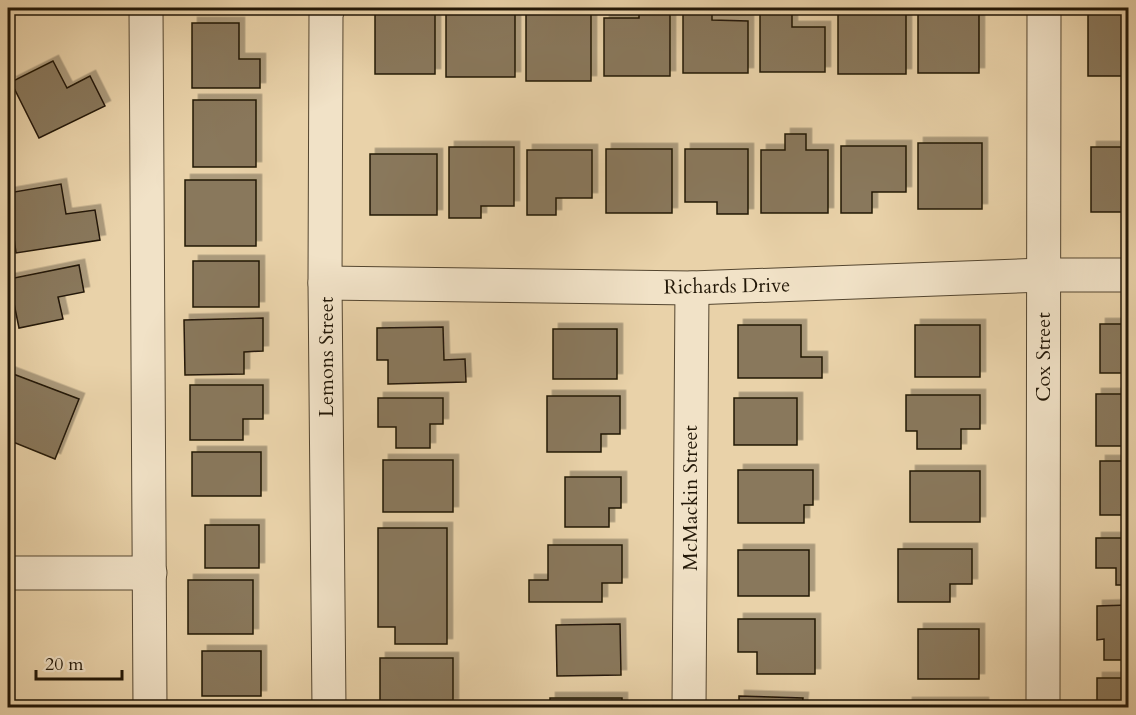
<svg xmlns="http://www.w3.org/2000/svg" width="1136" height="715" viewBox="0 0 1136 715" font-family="Cardo,serif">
  <defs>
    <filter id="shadow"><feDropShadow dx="5.5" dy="-5.5" stdDeviation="0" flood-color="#0004"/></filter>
  </defs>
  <rect width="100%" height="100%" fill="#e9d2a9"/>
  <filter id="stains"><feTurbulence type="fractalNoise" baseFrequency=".00333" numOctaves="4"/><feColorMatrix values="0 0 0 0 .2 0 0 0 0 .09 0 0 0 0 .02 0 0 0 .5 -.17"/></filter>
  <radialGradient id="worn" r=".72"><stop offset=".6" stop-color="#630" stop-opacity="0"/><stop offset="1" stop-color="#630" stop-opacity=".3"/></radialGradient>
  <g fill="#89785b" stroke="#221707" stroke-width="1.5" filter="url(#shadow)">
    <rect x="526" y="8" width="65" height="73"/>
    <path d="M683,8h29v12l36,1v52h-65z"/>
    <path d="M760,8h32v19h33v45h-65z"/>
    <rect x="375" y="9" width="60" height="65"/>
    <path d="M639,9h31v67h-66v-58h35z"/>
    <rect x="1088" y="9" width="40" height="67"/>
    <rect x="446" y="12" width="69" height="65"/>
    <rect x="918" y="12" width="61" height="61"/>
    <rect x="838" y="14" width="68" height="60"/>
    <path d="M192,23h47v36h21v29h-68z"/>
    <path d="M53,61l14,27 23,-12 15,30 -66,32 -28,-56z"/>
    <rect x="193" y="100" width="63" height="67"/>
    <path d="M785,134h21v16h22v63h-67v-63h24z"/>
    <rect x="918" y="143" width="64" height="66"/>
    <path d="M841,146h65v46h-34v21h-31z"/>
    <path d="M449,147h65v59h-33v12h-32z"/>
    <rect x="1091" y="147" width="37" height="65"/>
    <rect x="606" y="149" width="66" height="64"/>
    <path d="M685,149h63v65h-31v-12h-32z"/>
    <path d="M527,150h65v48h-36v17h-29z"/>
    <rect x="370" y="154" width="67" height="61"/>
    <rect x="185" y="180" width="71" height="66"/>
    <path d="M61,184l5,30 29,-4 5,30 -84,13 -8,-60z"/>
    <rect x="193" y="261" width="66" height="46"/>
    <path d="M79,265l5,27 -26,5 5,22 -44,9 -10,-49z"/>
    <path d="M263,318v33l-19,1v22l-59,1 -1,-55z"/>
    <rect x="1100" y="324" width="28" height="49"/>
    <path d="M738,325h63v32h21v21h-84z"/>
    <rect x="915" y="325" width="65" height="52"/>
    <path d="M443,327l1,33 21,-1 1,23 -78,2v-24h-11v-32z"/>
    <rect x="553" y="329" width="64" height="50"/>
    <path d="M8,372l71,27 -24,60 -47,-19z"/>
    <path d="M190,385h73v34h-20v21h-53z"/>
    <rect x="1096" y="394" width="32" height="52"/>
    <path d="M906,395h74v34h-19v20h-44v-18h-11z"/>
    <path d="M547,396h73v38h-19v18h-54z"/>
    <path d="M378,398h65v26h-13v24h-34v-21h-18z"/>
    <rect x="734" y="398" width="63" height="47"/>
    <rect x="192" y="452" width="69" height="44"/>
    <rect x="383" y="460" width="70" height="52"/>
    <rect x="1100" y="461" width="28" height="54"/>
    <path d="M738,470h75v35h-9v18h-66z"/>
    <rect x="910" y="471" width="70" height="51"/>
    <path d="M565,477h56v31h-12v19h-44z"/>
    <rect x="205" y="525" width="54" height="43"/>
    <path d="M378,528h69v116h-52v-17h-17z"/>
    <path d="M1096,538h32v47h-12v-17h-20z"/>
    <path d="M548,545h74v38h-20v19h-73v-22h19z"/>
    <path d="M898,549h74v35h-22v18h-52z"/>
    <rect x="738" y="550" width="71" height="46"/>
    <rect x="188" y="580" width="65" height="54"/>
    <path d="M1128,605v55h-24v-21l-7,1v-34z"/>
    <path d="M738,619h77v55h-58v-22h-19z"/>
    <path d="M620,624l1,51 -64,1 -1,-51z"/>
    <rect x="918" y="629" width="61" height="50"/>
    <rect x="202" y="651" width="59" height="45"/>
    <rect x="380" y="658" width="73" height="46"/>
    <rect x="1097" y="678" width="31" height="30"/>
    <path d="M739,696l64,2 -1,10h-63z"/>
    <rect x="550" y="698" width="72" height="10"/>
    <rect x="907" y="703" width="76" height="5"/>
  </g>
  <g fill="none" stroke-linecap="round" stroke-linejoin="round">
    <g stroke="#544630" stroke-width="35">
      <g id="minor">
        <path d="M146,8l4,700"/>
        <path d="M328,8l-2,7 -1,268 4,425"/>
        <path d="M325,283l367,5 351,-13h85"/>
        <path d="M8,573h142"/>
        <path d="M689,708l3,-420"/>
        <path d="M1043,708l1,-700"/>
      </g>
    </g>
    <use href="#minor" stroke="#f1e2c7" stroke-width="33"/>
  </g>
  <g text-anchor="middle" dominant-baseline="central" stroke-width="6" stroke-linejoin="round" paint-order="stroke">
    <g font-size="20" fill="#221707" stroke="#f1e2c7">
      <text transform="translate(727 286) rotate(-1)">Richards Drive</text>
      <text transform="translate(326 357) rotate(-90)">Lemons Street</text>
      <text transform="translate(1043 357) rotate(-90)">Cox Street</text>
      <text transform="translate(690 498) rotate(-90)">McMackin Street</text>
    </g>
  </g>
  <rect width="1136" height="715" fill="none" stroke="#e9d2a9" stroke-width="30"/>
  <rect x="9" y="9" width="1118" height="697" fill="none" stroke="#221707" stroke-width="3"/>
  <rect x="15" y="15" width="1106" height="685" fill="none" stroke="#221707" stroke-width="1.5"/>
  <path d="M36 670v9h86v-9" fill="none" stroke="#221707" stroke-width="3"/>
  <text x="45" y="670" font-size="18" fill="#221707" stroke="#f1e2c7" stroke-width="4.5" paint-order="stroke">20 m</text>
  <rect width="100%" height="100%" filter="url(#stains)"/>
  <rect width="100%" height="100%" fill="url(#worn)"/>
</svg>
